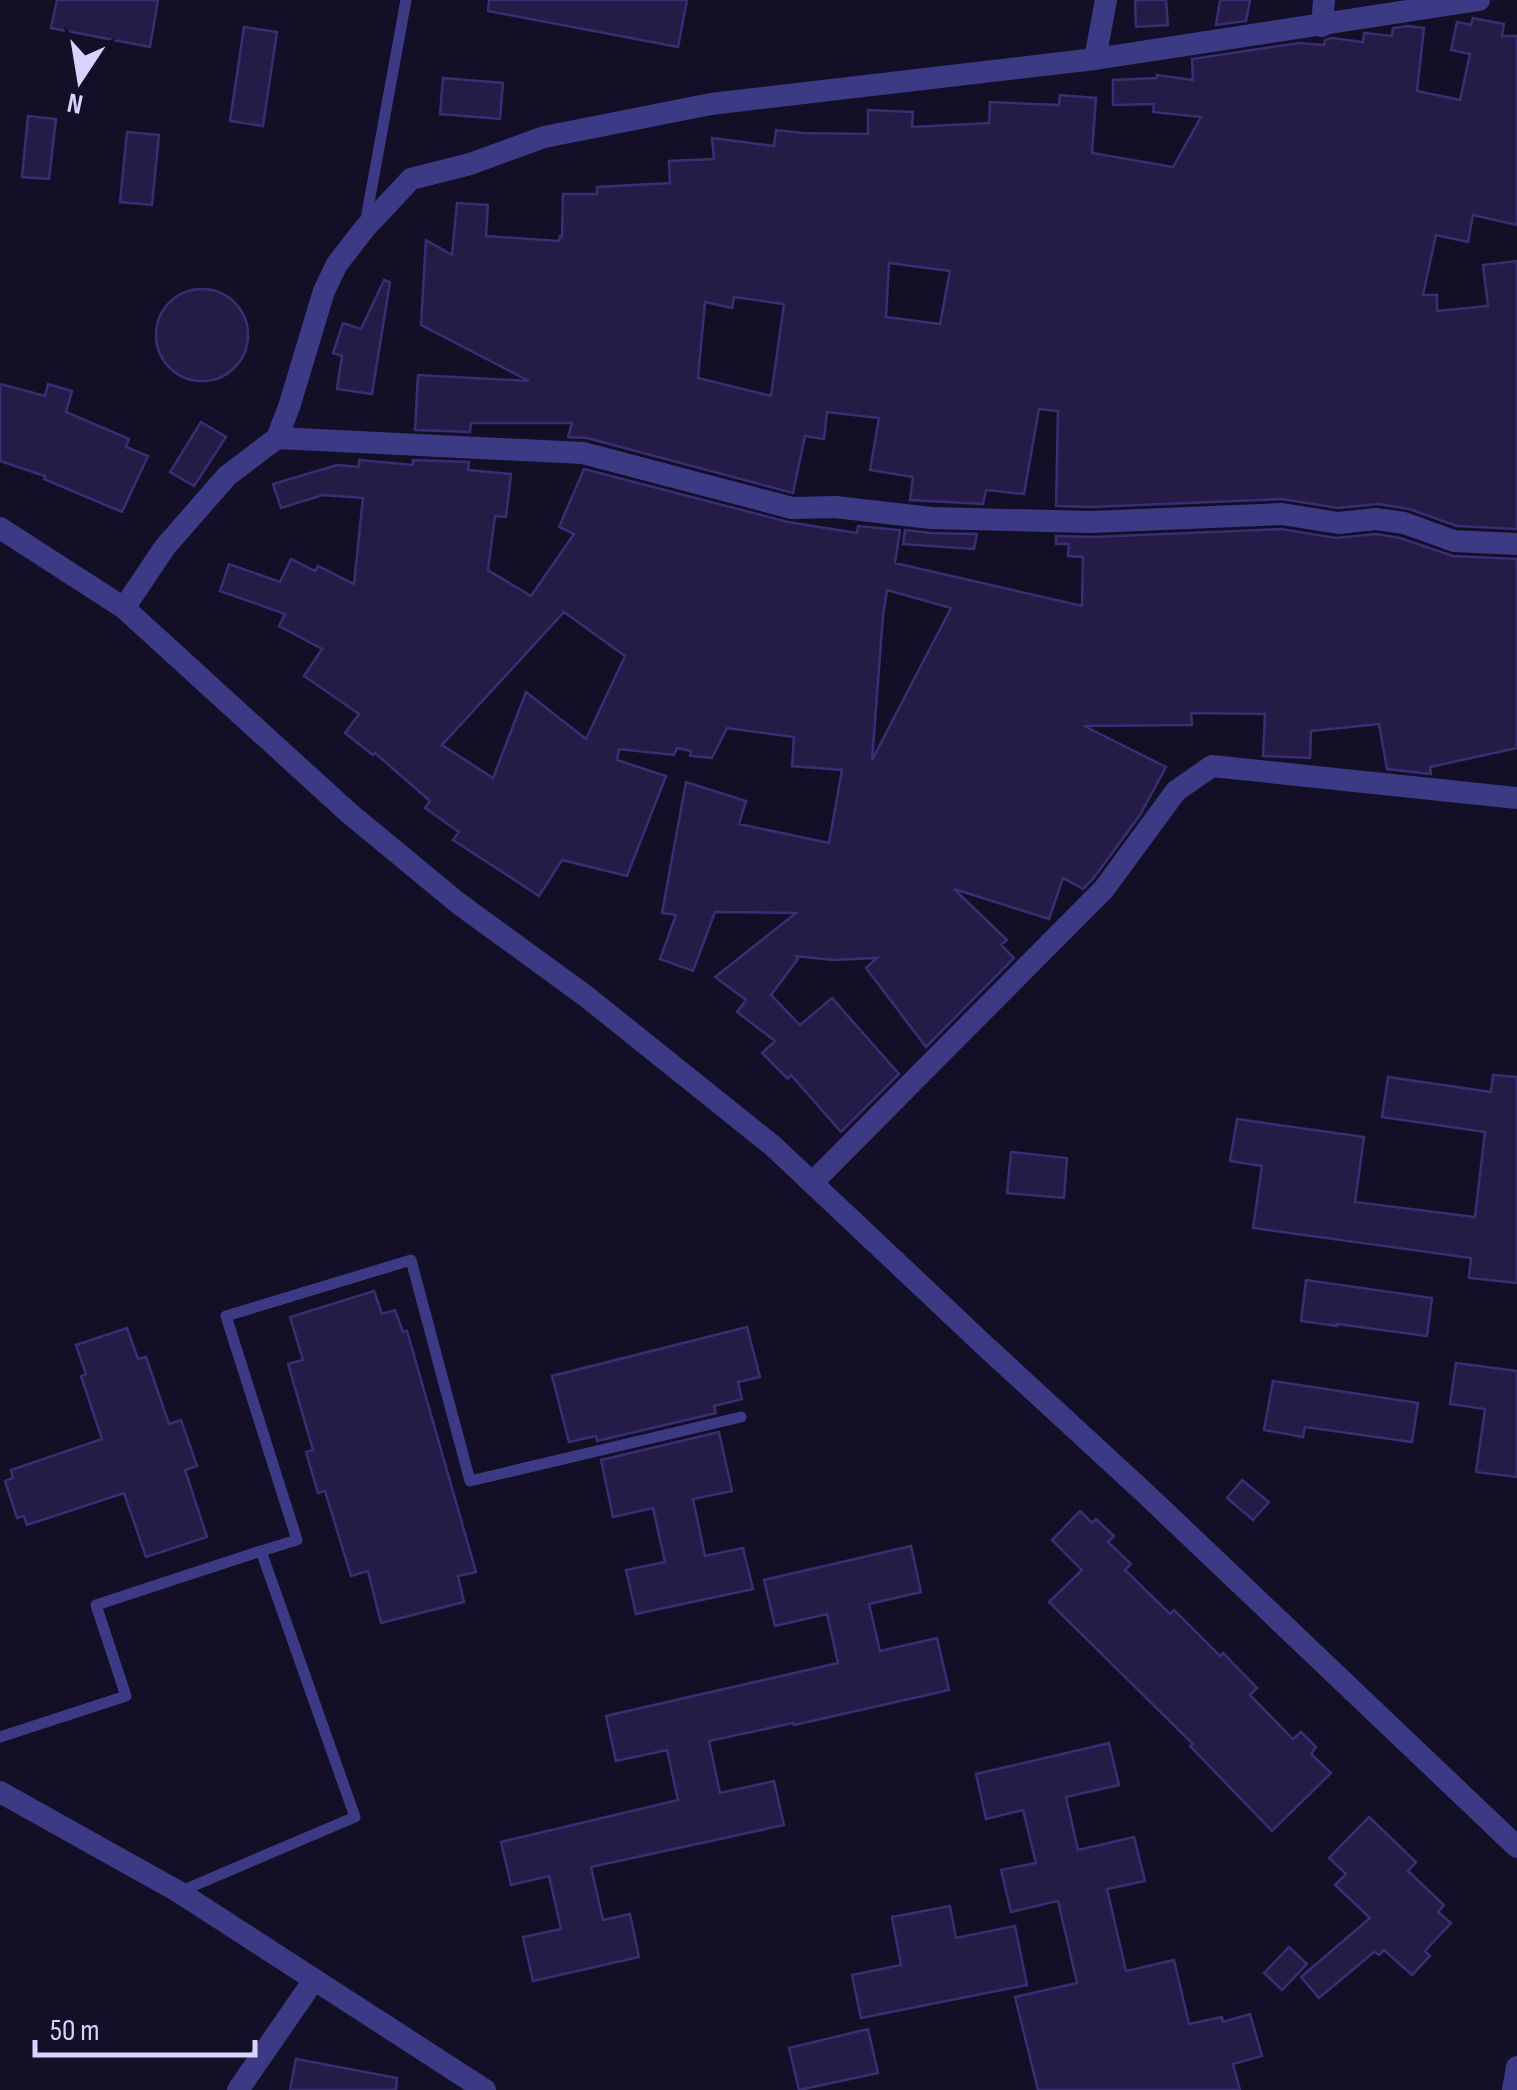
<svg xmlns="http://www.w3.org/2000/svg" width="1517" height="2090" viewBox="0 0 1517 2090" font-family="'Sofia Sans Condensed',sans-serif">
  <rect width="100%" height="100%" fill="#130f26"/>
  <g fill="#241b47" stroke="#3b2d73" stroke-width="2.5" fill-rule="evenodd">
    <path d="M57,0h101l-8,47 -99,-19z"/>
    <path d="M489,0h198l-9,47 -190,-36z"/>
    <path d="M1135,0h31l2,25 -32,2z"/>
    <path d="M1220,0h30l-4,21 -30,4z"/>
    <path d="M1473,18l31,6 -2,12h15v189l-44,-10 -5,27 -32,-7 -13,60h14v16l51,-5 -5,-41 34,-4v268l-60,-3 -48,-17 -31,-5 -40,4 -56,-9 -191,8 -35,-1 2,-95 -19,-2 -15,85 -38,-4 -3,14 -73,-4 3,-23 -43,-7 9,-52 -52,-6 -3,27 -19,-3 -12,57 -206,-55 -19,-1 4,-14h-101l-1,9 -55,-2 3,-55 111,6 -108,-56 5,-85 26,15 5,-52 31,2 -2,31 73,5 1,-5 2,1 1,-43h34v-7l73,-4 -1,-22 45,-2 -2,-21 62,8 2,-16 28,3 64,1v-24l45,2 -1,15 77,-4 1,-21 69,3 1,-10 36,3 -4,55 81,14 28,-50 -48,-5 1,-8 -41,1v-25l44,-2v-3l36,5 -1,-21 107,-16 25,2 1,-5 7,-2 31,4 1,-9 28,3 1,-8 15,-2 16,2 -7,63 43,9 10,-46 -19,-4 6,-28 14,3zM889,263l61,8 -10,53 -54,-7zM734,297l50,7 -13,92 -73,-18 7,-76 27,6z"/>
    <path d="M244,27l33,5 -14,94 -33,-5z"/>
    <path d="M443,78l60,5 -3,36 -60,-5z"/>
    <path d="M28,116l28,3 -7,60 -27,-2z"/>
    <path d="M127,132l32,3 -7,70 -32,-3z"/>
    <path d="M384,280l6,2 -18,112 -35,-5 5,-33 -9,-3 10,-30 18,6z"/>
    <circle cx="202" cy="335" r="46"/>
    <path d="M0,384l45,12 3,-12 24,7 -6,21 63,27 -3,8 22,9 -26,56 -78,-33 1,-3 -45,-15z"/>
    <path d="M201,422l25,15 -32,49 -24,-14z"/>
    <path d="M359,460l54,5v-5l56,2 -1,8 43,4 -5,43 -11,-1 -7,54 43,26 43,-62 -15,-7 25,-58 204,53 69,11 1,-7 42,4 -5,33 187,43 1,-49 -15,-1 1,-12h-13v-8l36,1 189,-8 55,9 40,-4 24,4 53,18 64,3v189l-87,19 1,7 -44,-5 -8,-45 -68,7 -1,27 -47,-2 2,-42 -74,-1 1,12 -108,1 82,41 -26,48 -47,64 -10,10 -20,-11 -14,41 -95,-30 53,51 -6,5 13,13 -88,89 -60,-79 11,-10 -44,2 -37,-4 2,3 -27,36 29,30 32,-27 67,76 -58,58 -50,-57 -3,4 -26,-26 13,-12 -38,-29 9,-12 -31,-23 81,-64 -81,-1 -22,59 -33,-12 16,-44 -14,-2 24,-131 60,19 -7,23 90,19 13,-73 -50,-4 2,-29 -67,-9 -15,30 -22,-2 1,-5 -14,-3 -3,7 -55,-6 -2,11 49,16 -39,100 -65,-16 -23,36 -86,-56 6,-8 -34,-24 5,-7 -55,-48 -2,2 -28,-22 14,-19 -55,-38 18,-27 -43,-23 6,-12 -65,-23 9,-27 51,18 11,-23 24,12 3,-5 36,18 9,-86 -40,-3 -42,13 -8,-24 64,-19 22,2zM887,590l64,18 -79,152 11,-144zM564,612l61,44 -39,83 -60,-47 -33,86 -51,-33z"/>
    <path d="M905,530l26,3 46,1 -3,15 -71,-5z"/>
    <path d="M1493,1075l24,2v206l-48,-5 2,-20 -218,-30 9,-62 -32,-5 7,-42 127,18 -9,65 120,15 10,-85 -103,-15 6,-40 103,15z"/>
    <path d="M1011,1152l56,6 -3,40 -57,-5z"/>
    <path d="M1306,1280l126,18 -5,38 -90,-12v2l-36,-5z"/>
    <path d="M374,1291l8,23 13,-4 8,22 4,-1 69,241 -18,4 6,26 -83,21 -13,-52 -17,5 -26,-85 -7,2 -12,-41 7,-2 -25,-86 15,-4 -13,-43z"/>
    <path d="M747,1327l13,50 -22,5 4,17 -28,7 2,7 -119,28 -1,-5 -27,6 -17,-66z"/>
    <path d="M127,1328l11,31 8,-2 23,67 12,-4 16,46 -12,4 22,67 -61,20 -22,-64 -97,32 -3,-9 -7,2 -12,-37 8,-3 -2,-8 91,-31 -21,-63 5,-2 -10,-29z"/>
    <path d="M1456,1363l61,8v106l-41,-5 9,-63 -35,-5z"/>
    <path d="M1273,1381l145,22 -6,39 -107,-15 -2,10 -39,-7z"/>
    <path d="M719,1432l13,59 -39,8 12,57 38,-8 10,41 -117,25 -10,-44 39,-8 -12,-54 -40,9 -12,-57z"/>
    <path d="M1242,1480l27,22 -16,18 -26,-22z"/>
    <path d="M1080,1511l12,12 4,-4 18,17 -6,6 23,22 -6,6 45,44 4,-4 46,46 3,-3 34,35 -7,7 43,44 8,-7 15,15 -5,7 20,19 -59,58 -82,-85 3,-2 -144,-142 33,-32 -30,-30z"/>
    <path d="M911,1546l10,46 -52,12 11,47 57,-13 12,52 -155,35 -1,-2 -84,18 11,52 54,-12 10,44 -193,42 12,53 27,-6 9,43 -106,24 -10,-44 38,-8 -12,-53 -38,9 -10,-43 177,-42 -11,-50 -51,11 -10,-45 232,-53 -11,-49 -52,12 -11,-46z"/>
    <path d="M1109,1743l10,42 -53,12 12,53 56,-13 11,44 -38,8 19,82 48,-11 15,64 33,-7 1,5 27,-8 12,42 -29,8 7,26h-202l-23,-93 62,-14 -19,-82 -47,11 -10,-42 35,-7 -13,-53 -37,9 -10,-45z"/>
    <path d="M1369,1817l47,45 -8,9 36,34 -6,7 13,11 -26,28 5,5 -18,19 -28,-25 -5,5 -5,-3 -55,46 -18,-21 69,-59 -35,-33 11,-11 -17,-16z"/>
    <path d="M950,1906l6,32 59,-12 12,59 -166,33 -9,-43 49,-10 -9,-48z"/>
    <path d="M1289,1947l18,17 -25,26 -18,-17z"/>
    <path d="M868,2029l10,44 -79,17 -10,-42z"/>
    <path d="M296,2059l101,19 -1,12h-106z"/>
  </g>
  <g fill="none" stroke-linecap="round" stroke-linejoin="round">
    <g stroke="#3d3a85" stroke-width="11">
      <path d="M366,219l40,-219"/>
      <path d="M0,1737l126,-41 -30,-91 165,-54"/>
      <path d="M179,1892l176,-75 -94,-266 36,-11 -71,-224 185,-56 59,221 271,-64"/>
    </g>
    <g stroke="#3d3a85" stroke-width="22">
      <path d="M1322,26l2,-26"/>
      <path d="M1095,59l11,-59"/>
      <path d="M277,438l306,15 209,55 43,-1 96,11 160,4 191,-8 56,9 38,-4 28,4 50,18 63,3"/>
      <path d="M0,528l124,80 225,205 109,90 129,94 186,149 210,198 164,151 370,352"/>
      <path d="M124,608l41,-61 62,-71 50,-38 12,-31 35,-116 13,-27 28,-36 46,-49 59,-15 74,-27 167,-33 384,-45 384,-59"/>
      <path d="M813,1182l291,-293 72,-98 36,-25 305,32"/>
      <path d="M0,1792l179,100 306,198"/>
      <path d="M238,2090l76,-110"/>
      <path d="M1513,2090l4,-23"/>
    </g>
  </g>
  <g transform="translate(80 80) rotate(192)" stroke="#130f26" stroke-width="8" paint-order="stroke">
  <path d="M0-8L18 38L0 25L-18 38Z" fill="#d9d4ff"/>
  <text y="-15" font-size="28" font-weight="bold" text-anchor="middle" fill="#d9d4ff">N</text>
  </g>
  <path d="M35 2040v15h220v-15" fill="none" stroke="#d9d4ff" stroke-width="5"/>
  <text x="50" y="2040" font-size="30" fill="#d9d4ff" stroke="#130f26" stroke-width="8" paint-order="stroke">50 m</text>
</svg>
